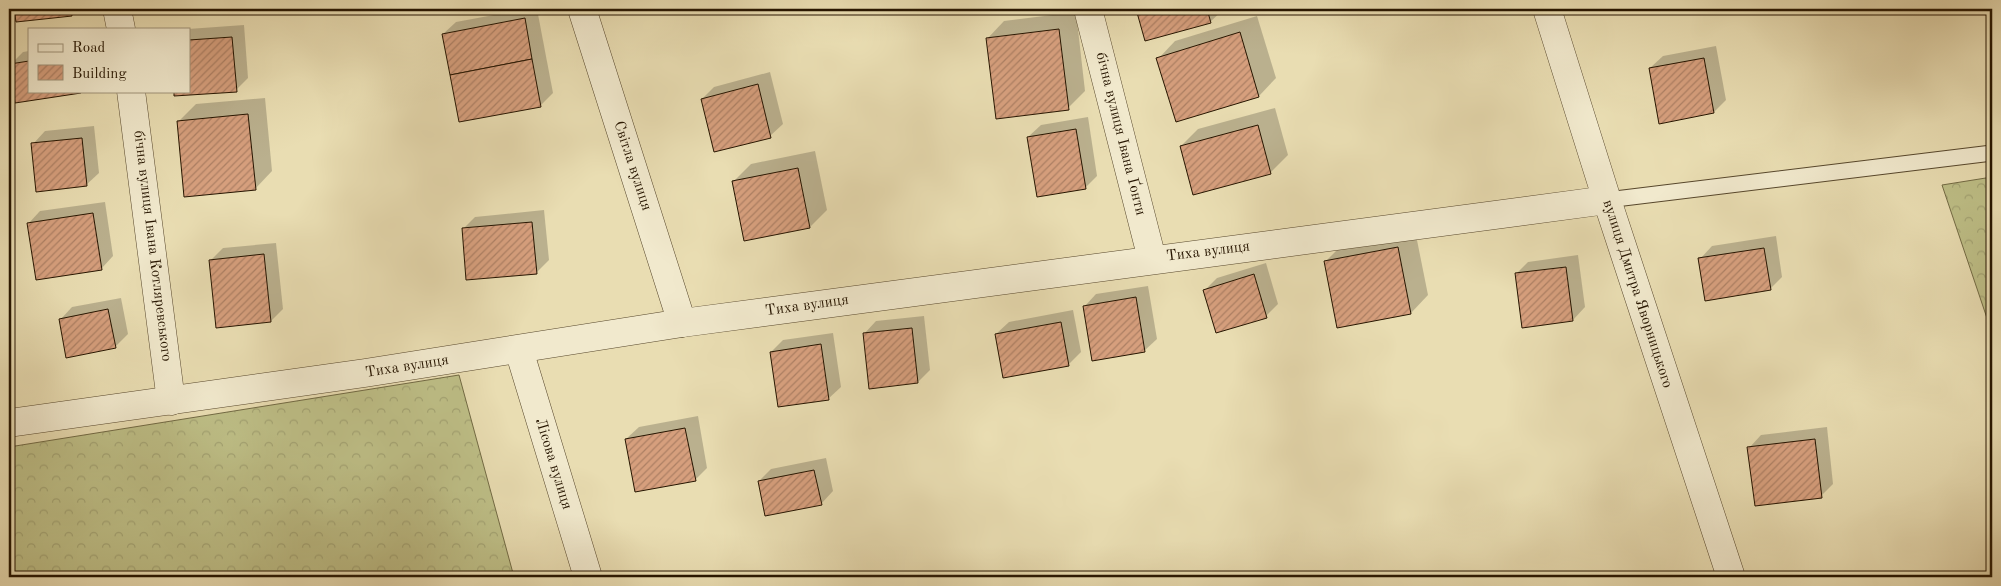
<svg xmlns="http://www.w3.org/2000/svg" width="2001" height="586" viewBox="0 0 2001 586" font-family="'Old Standard TT',serif">
  <defs>
    <pattern id="forest-crowns" width="20" height="18" patternUnits="userSpaceOnUse" patternTransform="scale(1.25)"><rect width="20" height="18" fill="#bebf87"/><path d="M2 6a3 3 0 1 1 6 0M12 15a3 3 0 1 1 6 0" fill="none" stroke="#a3a373"/></pattern>
    <pattern id="building-hatch" width="6" height="6" patternUnits="userSpaceOnUse" patternTransform="scale(1.25)"><rect width="6" height="6" fill="#d69f7d"/><path d="M-1 1l2-2M0 6l6-6M5 7l2-2" fill="none" stroke="#ad8064"/></pattern>
  </defs>
  <rect width="100%" height="100%" fill="#e9ddb2"/>
  <filter id="stains"><feTurbulence type="fractalNoise" baseFrequency=".004" numOctaves="4"/><feColorMatrix values="0 0 0 0 .2 0 0 0 0 .09 0 0 0 0 .02 0 0 0 .5 -.17"/></filter>
  <radialGradient id="worn" r=".72"><stop offset=".6" stop-color="#630" stop-opacity="0"/><stop offset="1" stop-color="#630" stop-opacity=".3"/></radialGradient>
  <g fill="url(#forest-crowns)" stroke="#726a44">
    <path d="M1992,177v156l-50,-148z"/>
    <path d="M459,375l55,202h-505v-130z"/>
  </g>
  <g fill="#0003">
    <path d="M15,9h62l-6,6 -54,5z"/>
    <path d="M526,9h11l16,84 -13,13 -97,-72 13,-12z"/>
    <path d="M1137,9h87l-14,13 -65,18z"/>
    <path d="M1076,12l9,79 -17,17 -81,-69 17,-18z"/>
    <path d="M1257,16l19,62 -17,18 -82,25 -19,-62 17,-18z"/>
    <path d="M244,25l4,53 -12,12 -47,1 -1,-62z"/>
    <path d="M1716,46l10,54 -12,12 -64,-44 13,-12z"/>
    <path d="M29,51v40h52l-65,10 -5,-37 12,-12z"/>
    <path d="M770,72l13,52 -13,12 -68,-37 12,-12z"/>
    <path d="M265,98l7,73 -17,18 -77,-67 18,-18z"/>
    <path d="M1275,108l13,47 -18,18 -89,-27 17,-17z"/>
    <path d="M1088,117l9,59 -12,12 -57,-51 13,-12z"/>
    <path d="M94,126l5,47 -13,12 -53,-41 12,-13z"/>
    <path d="M815,151l12,59 -17,17 -76,-46 17,-17z"/>
    <path d="M105,202l8,54 -12,13 -73,-45 12,-13z"/>
    <path d="M544,210l5,50 -13,13 -73,-44 12,-12z"/>
    <path d="M1415,230l13,65 -17,18 -85,-52 17,-17z"/>
    <path d="M1776,236l6,41 -12,12 -70,-30 12,-13z"/>
    <path d="M276,243l7,66 -12,12 -60,-61 12,-12z"/>
    <path d="M1578,255l7,52 -12,13 -50,6 -7,-52 12,-12z"/>
    <path d="M1266,263l12,41 -12,12 -61,-26 12,-12z"/>
    <path d="M1148,286l9,53 -13,12 -60,-44 12,-13z"/>
    <path d="M121,298l7,36 -12,12 -56,-26 12,-13z"/>
    <path d="M1073,310l8,42 -13,13 -72,-31 13,-12z"/>
    <path d="M924,316l6,54 -12,12 -54,-48 12,-13z"/>
    <path d="M833,333l8,54 -13,12 -57,-47 12,-12z"/>
    <path d="M698,416l9,52 -12,12 -69,-41 13,-12z"/>
    <path d="M1827,427l6,57 -12,12 -72,-48 12,-13z"/>
    <path d="M826,458l7,33 -12,13 -62,-23 12,-12z"/>
  </g>
  <g fill="url(#building-hatch)" stroke="#261500">
    <path d="M14,9h57l1,7 -56,6z"/>
    <path d="M1136,9h71l4,14 -66,18z"/>
    <path d="M525,18l7,41 -82,16 -8,-41z"/>
    <path d="M1059,29l10,81 -73,9 -10,-81z"/>
    <path d="M1240,32l19,65 -83,25 -20,-64z"/>
    <path d="M232,37l5,55 -63,4v-5h15v-51z"/>
    <path d="M1704,58l10,55 -55,11 -10,-56z"/>
    <path d="M532,59l9,48 -82,15 -9,-47z"/>
    <path d="M29,61v30h52v2l-66,10 -5,-39z"/>
    <path d="M758,84l13,54 -57,14 -13,-53z"/>
    <path d="M248,114l8,76 -72,7 -7,-76z"/>
    <path d="M1258,125l13,49 -78,21 -13,-49z"/>
    <path d="M1076,129l10,60 -49,8 -10,-60z"/>
    <path d="M82,138l5,48 -51,6 -5,-49z"/>
    <path d="M798,168l12,60 -66,13 -12,-60z"/>
    <path d="M93,213l9,57 -66,10 -9,-57z"/>
    <path d="M532,222l5,52 -71,6 -4,-52z"/>
    <path d="M1398,247l13,67 -74,14 -13,-67z"/>
    <path d="M1764,248l7,42 -66,11 -7,-43z"/>
    <path d="M264,254l7,68 -55,6 -7,-68z"/>
    <path d="M1566,267l7,54 -51,7 -7,-55z"/>
    <path d="M1254,274l13,44 -51,15 -13,-43z"/>
    <path d="M1136,297l9,55 -53,9 -9,-55z"/>
    <path d="M108,309l8,39 -50,10 -7,-39z"/>
    <path d="M1061,322l8,44 -66,12 -8,-44z"/>
    <path d="M912,328l6,55 -49,6 -6,-56z"/>
    <path d="M821,344l8,56 -51,7 -8,-55z"/>
    <path d="M685,428l11,53 -61,11 -10,-53z"/>
    <path d="M1815,439l7,59 -67,8 -8,-59z"/>
    <path d="M814,470l8,35 -57,11 -7,-35z"/>
  </g>
  <g fill="none" stroke-linecap="round" stroke-linejoin="round">
    <g stroke="#57472c" stroke-width="17">
      <path id="service" d="M1607,200l385,-47"/>
    </g>
    <g stroke="#57472c" stroke-width="29">
      <g id="minor">
        <path d="M117,9l4,20"/>
        <path d="M582,9l100,314"/>
        <path d="M1088,9l64,250"/>
        <path d="M131,91l40,310"/>
        <path d="M519,350l69,227"/>
        <path d="M9,423l356,-50 317,-50 925,-123"/>
      </g>
    </g>
    <g stroke="#57472c" stroke-width="29">
      <path id="tertiary" d="M1547,9l60,191 124,377"/>
    </g>
    <use href="#service" stroke="#f1e9cd" stroke-width="15"/>
    <use href="#minor" stroke="#f1e9cd" stroke-width="28"/>
    <use href="#tertiary" stroke="#f1e9cd" stroke-width="28"/>
  </g>
  <g text-anchor="middle" dominant-baseline="central" stroke-width="4" stroke-linejoin="round" paint-order="stroke">
    <g font-size="15" fill="#261500" stroke="#f1e9cd">
      <text transform="translate(1120 134) rotate(76)">бічна вулиця Івана Ґонти</text>
      <text transform="translate(632 166) rotate(72)">Світла вулиця</text>
      <text transform="translate(152 246) rotate(83)">бічна вулиця Івана Котляревського</text>
      <text transform="translate(1208 252) rotate(-7)">Тиха вулиця</text>
      <text transform="translate(1637 294) rotate(72)">вулиця Дмитра Яворницького</text>
      <text transform="translate(807 306) rotate(-8)">Тиха вулиця</text>
      <text transform="translate(407 367) rotate(-9)">Тиха вулиця</text>
      <text transform="translate(553 464) rotate(73)">Лісова вулиця</text>
    </g>
  </g>
  <rect width="2001" height="586" fill="none" stroke="#e9ddb2" stroke-width="30"/>
  <rect x="10" y="10" width="1981" height="566" fill="none" stroke="#261500" stroke-width="2.5"/>
  <rect x="15" y="15" width="1971" height="556" fill="none" stroke="#261500"/>
  <rect x="28" y="28" width="162" height="65" fill="#f1e9cd" stroke="#a0947b"/>
  <rect x="38" y="44" width="25" height="8" fill="#f1e9cd" stroke="#a0947b"/>
  <text x="72" y="52" font-size="15" fill="#261500">Road</text>
  <rect x="38" y="65" width="25" height="15" fill="url(#building-hatch)" stroke="#a0947b"/>
  <text x="72" y="78" font-size="15" fill="#261500">Building</text>
  <rect width="100%" height="100%" filter="url(#stains)"/>
  <rect width="100%" height="100%" fill="url(#worn)"/>
</svg>
